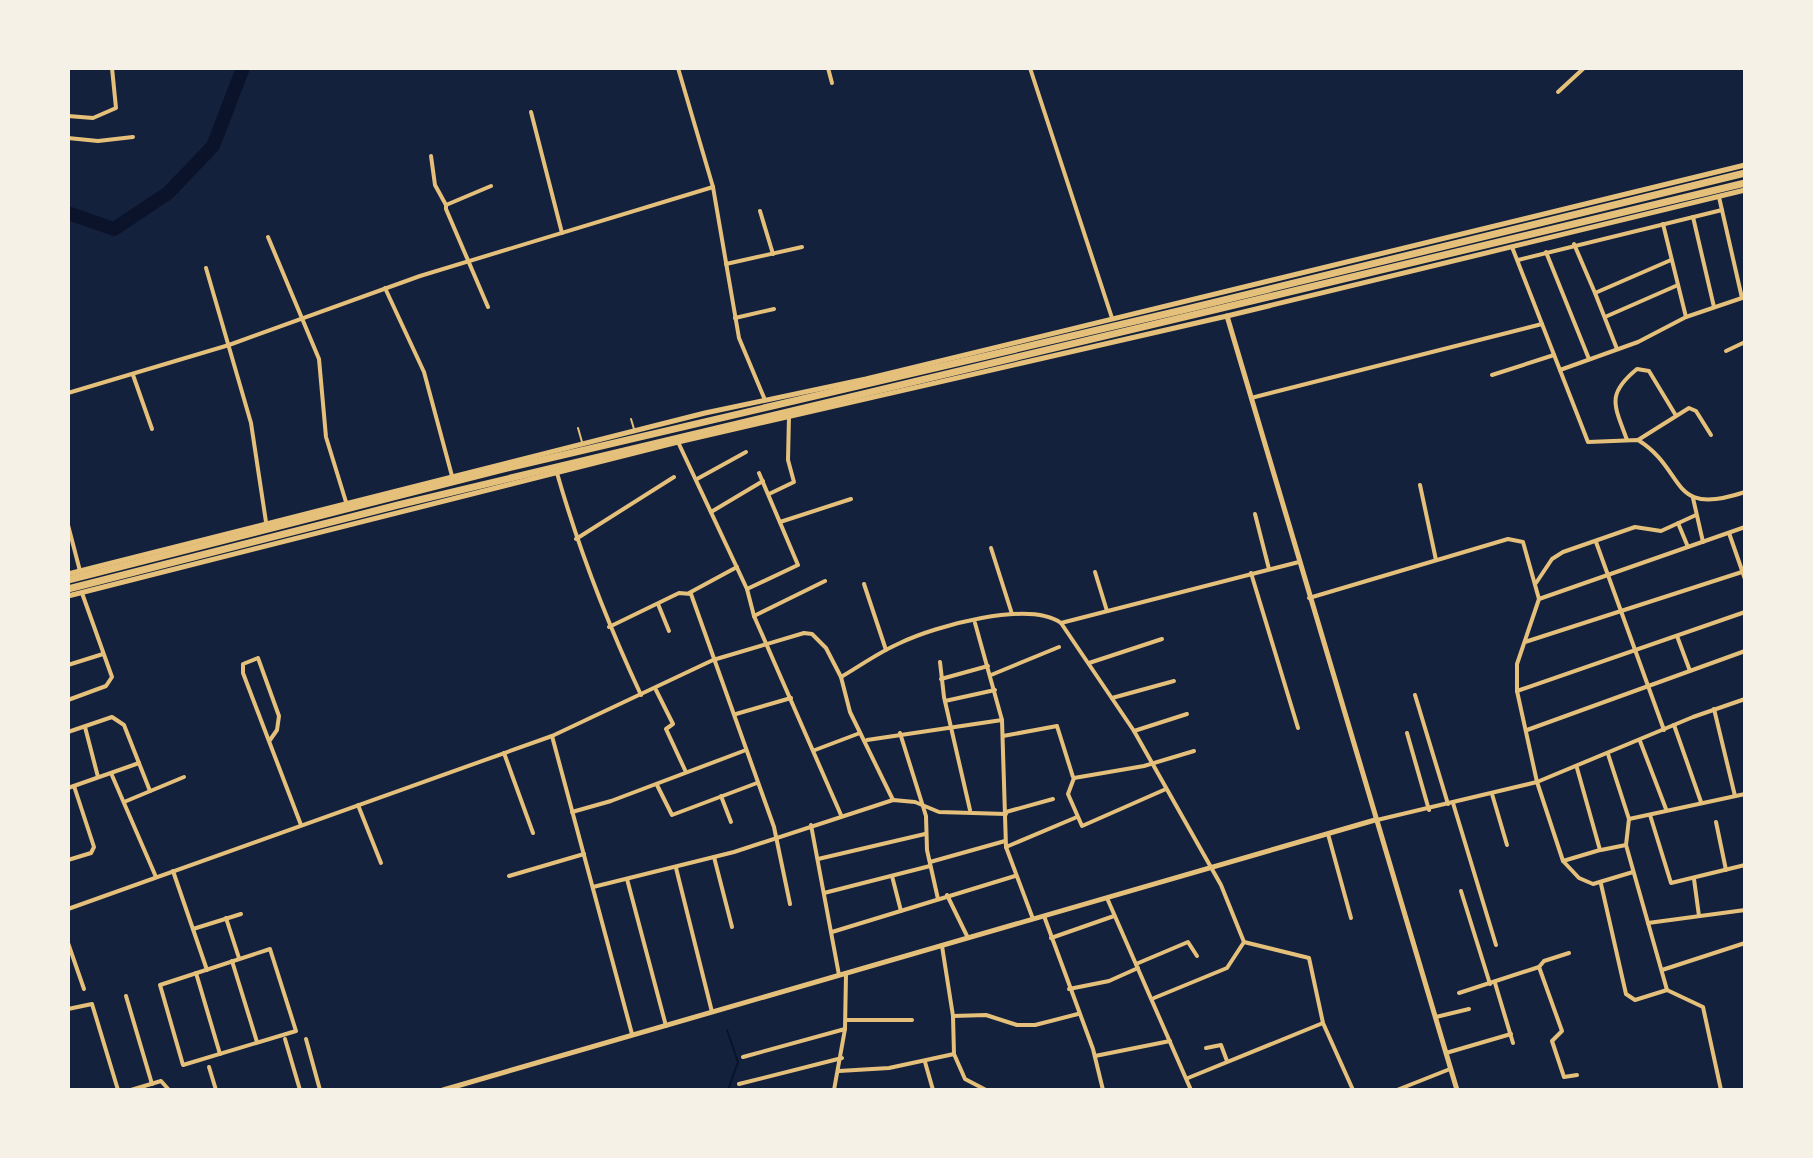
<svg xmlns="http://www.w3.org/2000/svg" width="1813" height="1158" viewBox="0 0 1813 1158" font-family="'Space Grotesk',sans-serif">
  <rect width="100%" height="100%" fill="#14213d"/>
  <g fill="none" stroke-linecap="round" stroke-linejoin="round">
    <path stroke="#0b132b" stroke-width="2" d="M727,1030l11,32 -10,28"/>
    <path stroke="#0b132b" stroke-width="14" d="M68,213l46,16 54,-36 45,-47 30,-78"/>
    <g stroke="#e5c07b" stroke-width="2">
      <path d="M631,419l3,10"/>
      <path d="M578,428l4,14"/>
    </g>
    <g stroke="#e5c07b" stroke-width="4">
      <path d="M678,68l35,119 26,151 26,62"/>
      <path d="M828,68l4,15"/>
      <path d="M1030,68l82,250"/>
      <path d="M1558,92l26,-24"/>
      <path d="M531,112l31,121"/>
      <path d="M68,116l25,2 23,-10 -4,-40"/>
      <path d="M68,138l30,3 35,-4"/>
      <path d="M431,156l4,29 11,20"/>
      <path d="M1719,197l23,101"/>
      <path d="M760,211l13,43"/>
      <path d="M1693,217l21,90"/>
      <path d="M1663,224l23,93"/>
      <path d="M268,237l51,122 7,78 20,65"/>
      <path d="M1574,244l21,49 76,-33"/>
      <path d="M1512,247l76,195 50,-2c50,31 29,78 107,52"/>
      <path d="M1546,252l43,107"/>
      <path d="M1518,260l204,-50"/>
      <path d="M726,264l76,-17"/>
      <path d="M206,268l45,155 15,99"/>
      <path d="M385,288l39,84 28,104"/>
      <path d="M1595,293l22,56"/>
      <path d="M488,307l-42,-98v-4l45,-19"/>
      <path d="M1605,317l73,-32"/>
      <path d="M735,318l39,-9"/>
      <path d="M1726,351l19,-9"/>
      <path d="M1560,370l78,-28 48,-25 56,-19"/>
      <path d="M133,375l19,54"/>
      <path d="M1492,375l62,-20"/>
      <path d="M68,393l161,-48 191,-69 293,-89"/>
      <path d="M1251,398l291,-74"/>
      <path d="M1627,440c-12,-34 -22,-45 10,-71l12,2 26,43"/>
      <path d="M1638,440l51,-32 7,3 15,24"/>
      <path d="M678,442l69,147 7,27 87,199"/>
      <path d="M557,473c22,77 50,149 84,222"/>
      <path d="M697,479l49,-27"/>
      <path d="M1420,485l16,75"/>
      <path d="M769,494l25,-12 -6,-22 1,-44"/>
      <path d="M1693,498l10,44"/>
      <path d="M711,512l52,-31"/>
      <path d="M1255,514l14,55"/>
      <path d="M780,522l71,-23"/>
      <path d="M1678,523l10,24"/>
      <path d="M68,525l12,46"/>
      <path d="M1729,533l16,46"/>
      <path d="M576,539l98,-62"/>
      <path d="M1596,542l68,188"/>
      <path d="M991,548l21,66"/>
      <path d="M1095,572l12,39"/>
      <path d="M1251,573l47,155"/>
      <path d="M1536,583l16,-24 11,-7 72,-25 26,4 35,-16"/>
      <path d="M864,584l22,66"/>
      <path d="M747,589l51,-24 -39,-92"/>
      <path d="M689,593l48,-26"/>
      <path d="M1309,598l199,-59 15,3 16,57 -22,65v27l20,91 26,79 16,17 14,6 40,-12"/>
      <path d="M1539,599l206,-72"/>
      <path d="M658,604l11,27"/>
      <path d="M754,616l71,-35"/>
      <path d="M975,623l27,97 4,127 27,72"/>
      <path d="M1061,623l238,-61"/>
      <path d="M609,627l70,-34 12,1 83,233 16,77"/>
      <path d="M1677,636l13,35"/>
      <path d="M1525,642l220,-71"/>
      <path d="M940,662l4,35 26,113"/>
      <path d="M1089,663l73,-24"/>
      <path d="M68,665l35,-11"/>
      <path d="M991,675l68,-28"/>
      <path d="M841,677c19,-11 38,-25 59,-34 35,-17 129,-43 161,-20l73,108 87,154 23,57 65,16 14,65 30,67"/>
      <path d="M941,679l47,-13"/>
      <path d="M656,690l17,34 -7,5 19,41"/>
      <path d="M1517,691l228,-79"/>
      <path d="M1415,695l33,109"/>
      <path d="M1112,698l62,-17"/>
      <path d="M68,700l38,-14 6,-9 -30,-84"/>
      <path d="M945,701l50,-11"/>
      <path d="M1714,709l21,87"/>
      <path d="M736,714l55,-16"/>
      <path d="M1674,725l27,77"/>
      <path d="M85,727l13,50"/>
      <path d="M1527,730l218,-79"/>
      <path d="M1134,731l53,-17"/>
      <path d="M68,732l44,-15 12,8 26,66"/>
      <path d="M900,733l26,83 1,34 11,49"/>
      <path d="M1407,733l22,77"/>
      <path d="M552,736l80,298"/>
      <path d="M1003,736l54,-10 16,51"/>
      <path d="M270,740l7,-10 2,-14 -21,-58 -15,6v9l58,152"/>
      <path d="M867,740l135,-20"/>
      <path d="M1640,741l26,68"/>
      <path d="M815,750l45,-17"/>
      <path d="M504,753l29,80"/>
      <path d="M1608,754l21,65"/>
      <path d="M111,773l45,104"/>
      <path d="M1074,778l-6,16 14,32 84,-37"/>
      <path d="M1074,778l70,-12 50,-15"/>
      <path d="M657,785l15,30 85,-32"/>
      <path d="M68,788l71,-25"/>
      <path d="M1492,794l15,51"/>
      <path d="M721,796l10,26"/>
      <path d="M124,802l60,-25"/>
      <path d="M1453,803l43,142"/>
      <path d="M358,805l23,58"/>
      <path d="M572,812l39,-11 135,-51"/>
      <path d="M1006,812l47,-13"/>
      <path d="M1650,815l21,68 74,-18"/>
      <path d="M1629,819l-3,26 41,145"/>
      <path d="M1629,819l116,-25"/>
      <path d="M1377,820l160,-38 156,-65 52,-18"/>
      <path d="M1716,822l10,48"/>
      <path d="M811,825l28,150"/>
      <path d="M1328,834l23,84"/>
      <path d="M1006,847l71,-30"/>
      <path d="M1601,850l25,-5"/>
      <path d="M714,857l18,70"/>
      <path d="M818,859l107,-25"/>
      <path d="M68,860l23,-7 3,-6 -20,-61"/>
      <path d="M1563,861l37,-11 -23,-82"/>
      <path d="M930,862l75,-21"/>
      <path d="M676,868l36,144"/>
      <path d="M173,871l34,99"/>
      <path d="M509,876l75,-22"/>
      <path d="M892,876l9,35"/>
      <path d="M627,879l39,147"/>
      <path d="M1694,879l5,37"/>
      <path d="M1601,884l25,110 9,6 32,-10 36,17 18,83"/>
      <path d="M593,887l141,-35 159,-52 22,2 24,10 67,2"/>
      <path d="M1461,891l29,93"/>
      <path d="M824,893l106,-27"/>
      <path d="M947,895l21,43"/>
      <path d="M1107,898l84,192"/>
      <path d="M68,909l484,-173 161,-76 91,-27 8,1 14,14 15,29 9,35 43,88"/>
      <path d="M1044,916l49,133 10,41"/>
      <path d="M226,918l13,40"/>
      <path d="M1648,923l97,-13"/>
      <path d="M193,929l48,-15"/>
      <path d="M832,932l183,-56"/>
      <path d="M1051,938l63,-22"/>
      <path d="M68,943l16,46"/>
      <path d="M942,946l11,70 1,38"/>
      <path d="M270,949l26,82 -113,34 -23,-80z"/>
      <path d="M232,961l25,81"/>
      <path d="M1136,964l52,-22 9,14"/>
      <path d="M1539,967l23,64 -10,10 12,36 13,-2"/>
      <path d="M1662,970l83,-27"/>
      <path d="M196,973l24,81"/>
      <path d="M1495,983l18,60"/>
      <path d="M1069,989l40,-8 29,-13"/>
      <path d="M1459,993l80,-26 5,-6 25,-8"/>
      <path d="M126,996l26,88"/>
      <path d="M1154,998l73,-30 17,-26"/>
      <path d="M68,1009l24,-5 26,86"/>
      <path d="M953,1016l33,-1 31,10h18l43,-11"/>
      <path d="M1436,1017l33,-8"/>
      <path d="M846,1020h66"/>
      <path d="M285,1039l15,51"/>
      <path d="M306,1039l14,51"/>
      <path d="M1206,1048l15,-3 6,16"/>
      <path d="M1446,1053l65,-19"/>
      <path d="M1095,1056l75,-15"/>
      <path d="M743,1057l102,-28"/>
      <path d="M925,1062l8,28"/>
      <path d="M209,1067l7,23"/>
      <path d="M839,1071l50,-3 65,-14 11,25 21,11"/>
      <path d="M1188,1078l135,-55"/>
      <path d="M739,1084l103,-26"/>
      <path d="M131,1090l30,-9 8,9"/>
      <path d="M834,1090l11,-61 1,-55"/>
      <path d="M1397,1090l53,-21"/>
    </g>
    <g stroke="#e5c07b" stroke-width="5">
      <path d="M1227,316l230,774"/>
      <path d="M68,574l637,-161 161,-34 879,-214"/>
      <path d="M68,596l610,-154 549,-126 518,-126"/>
      <path d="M443,1090l932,-270"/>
    </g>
    <g stroke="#e5c07b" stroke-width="7">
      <path d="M68,580l431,-110 688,-161 558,-136"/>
      <path d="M68,589l330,-84 1347,-322"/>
    </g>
  </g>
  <rect width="1813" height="1158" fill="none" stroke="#f6f1e7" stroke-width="140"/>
</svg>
